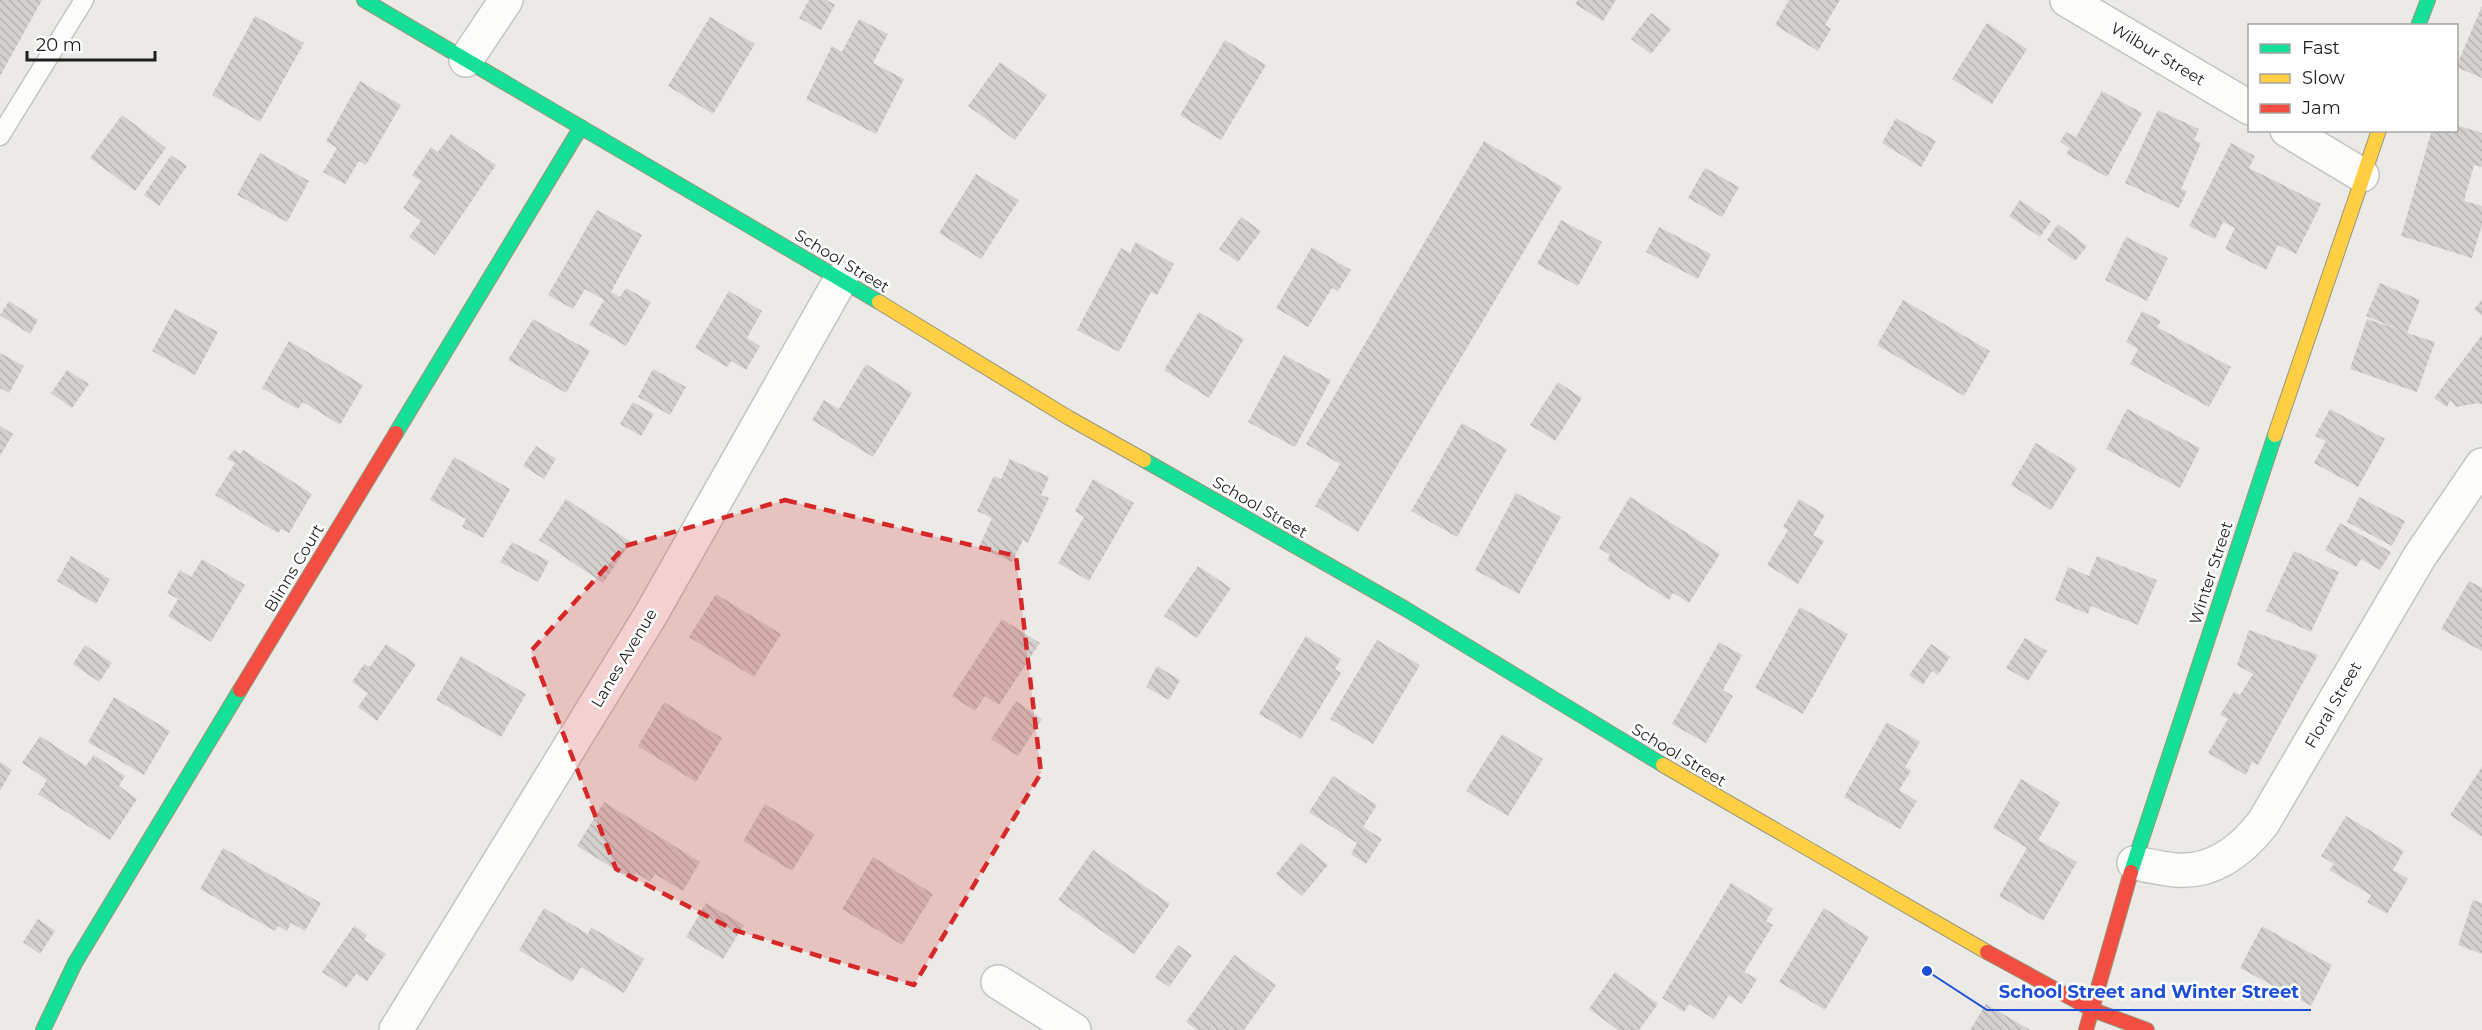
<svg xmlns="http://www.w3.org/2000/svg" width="2482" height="1030" viewBox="0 0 2482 1030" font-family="Montserrat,sans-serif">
  <defs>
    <pattern id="building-back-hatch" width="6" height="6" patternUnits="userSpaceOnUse" patternTransform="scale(1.5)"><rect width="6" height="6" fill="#d3d0ce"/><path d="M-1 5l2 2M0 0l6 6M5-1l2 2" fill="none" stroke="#b5b2b0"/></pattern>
  </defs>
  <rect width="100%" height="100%" fill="#eceae7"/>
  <g fill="url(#building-back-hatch)">
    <path d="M0,0h42l-42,76z"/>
    <path d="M809,0h18l8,5 -14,25 -22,-12z"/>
    <path d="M1578,0h38l-13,21 -28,-17z"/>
    <path d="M1789,0h51l-15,25 6,4 -13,22 -43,-26z"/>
    <path d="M2482,6v72l-26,-11z"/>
    <path d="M1651,13l20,16 -20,25 -20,-15z"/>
    <path d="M255,16l49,27 -44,79 -48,-27z"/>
    <path d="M710,17l45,27 -42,70 -45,-28z"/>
    <path d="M859,19l29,15 -15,29 31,16 -28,55 -70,-35 26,-53 10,6z"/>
    <path d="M1987,23l40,26 -35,55 -40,-25z"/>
    <path d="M1225,40l41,25 -45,75 -41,-25z"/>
    <path d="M1000,62l47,33 -32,45 -47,-34z"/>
    <path d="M360,81l41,24 -35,60 -7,-4 -14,23 -22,-12 14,-24 -11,-7z"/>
    <path d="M2102,91l40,22 -35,64 -41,-23 4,-6 -10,-6 6,-10 10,5z"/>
    <path d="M2158,110l41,19 -5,11 7,3 -20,46 6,2 -8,17 -54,-25z"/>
    <path d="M122,115l44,33 -31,43 -45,-33z"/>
    <path d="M1896,118l40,23 -15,26 -39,-24z"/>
    <path d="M2456,125l26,8v34l-8,-2 -10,36 18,5v19l-10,33 -71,-22 31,-106h24z"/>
    <path d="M451,134l45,31 -61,90 -26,-18 12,-16 -18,-13 18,-27 -9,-6 19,-28 7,5z"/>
    <path d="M1484,141l78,46 -204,345 -43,-26 25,-42 -34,-20z"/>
    <path d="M2231,143l24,13 -6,12 72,36 -25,50 -18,-9 -12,25 -41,-21 10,-21 -12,-6 -8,17 -26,-13z"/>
    <path d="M260,153l49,28 -22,41 -50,-27z"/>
    <path d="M171,155l16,11 -28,40 -15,-11z"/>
    <path d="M1705,168l34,19 -17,30 -34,-19z"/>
    <path d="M976,174l43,26 -38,59 -42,-26z"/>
    <path d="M2020,200l31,21 -11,16 -31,-21z"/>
    <path d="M597,210l45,25 -31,57 9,5 6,-9 25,14 -25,44 -37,-21 15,-25 -19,-11 -12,20 -25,-14z"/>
    <path d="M1241,217l20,14 -23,31 -19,-13z"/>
    <path d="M1561,220l41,22 -24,44 -41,-22z"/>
    <path d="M2058,224l29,22 -12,15 -28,-21z"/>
    <path d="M1659,227l52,27 -13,25 -52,-27z"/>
    <path d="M2126,237l42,21 -21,43 -42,-21z"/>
    <path d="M1136,242l38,22 -17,31 -6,-3 -32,60 -42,-22 44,-82 9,5z"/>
    <path d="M1312,247l39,23 -13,21 -6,-3 -24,39 -32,-19z"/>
    <path d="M2380,283l40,17 -13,33 28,9 -18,50 -67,-23 17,-50 31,10 -32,-13z"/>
    <path d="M729,291l33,20 -15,27 13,8 -14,24 -15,-9 -4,6 -32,-19z"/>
    <path d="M1903,300l87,51 -26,45 -87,-51z"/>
    <path d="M2482,300v16l-8,-7z"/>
    <path d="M9,301l29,19 -8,14 -30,-19z"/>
    <path d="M175,309l43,23 -23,43 -43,-24z"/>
    <path d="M2142,311l19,10 -4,6 74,40 -22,40 -79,-43 8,-15 -12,-7z"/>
    <path d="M1199,312l45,27 -35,59 -45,-28z"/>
    <path d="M533,319l57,32 -24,42 -58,-33z"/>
    <path d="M2482,335v70l-4,-2 -22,4 -6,-7 -3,7 -13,-9z"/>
    <path d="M289,341l74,44 -23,40 -37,-23 -5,7 -36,-21z"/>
    <path d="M0,353l24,13 -15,27 -9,-5z"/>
    <path d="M1284,355l47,25 -36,67 -47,-25z"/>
    <path d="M866,364l46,29 -39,64 -61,-37 12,-20 15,9z"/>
    <path d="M653,369l33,18 -16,28 -32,-18z"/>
    <path d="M67,370l22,14 -17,24 -21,-15z"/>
    <path d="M1558,382l24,16 -27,43 -25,-16z"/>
    <path d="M633,402l21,12 -13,22 -21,-12z"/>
    <path d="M2127,409l73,39 -20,40 -74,-39z"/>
    <path d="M2330,409l55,30 -27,48 -44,-24 12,-22 -11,-5z"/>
    <path d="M1462,423l45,26 -50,88 -46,-26z"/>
    <path d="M0,426l13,8 -13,22z"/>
    <path d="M2036,443l41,25 -26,42 -40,-25z"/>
    <path d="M536,446l20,13 -12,20 -21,-13z"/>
    <path d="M234,450l6,4 3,-4 69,44 -23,39 -8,-4 -3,4 -63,-38 20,-32 -8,-4z"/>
    <path d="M454,457l56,32 -27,49 -21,-11 4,-8 -36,-19z"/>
    <path d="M1010,459l39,18 -8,18 8,3 -21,45 -5,-3 -11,22 -33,-15 13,-29 -15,-7 17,-35 7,3z"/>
    <path d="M1093,479l41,24 -45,78 -31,-18 26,-46 -9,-6z"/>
    <path d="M1516,493l45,24 -42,77 -44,-24z"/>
    <path d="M1630,497l90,57 -31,49 -16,-10 -4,7 -62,-40 3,-5 -11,-7z"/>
    <path d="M2359,497l46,24 -13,25 -45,-24z"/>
    <path d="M566,499l65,43 -28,41 -64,-43z"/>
    <path d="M1799,499l26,16 -12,20 11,6 -26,43 -31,-19 21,-35 -5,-3z"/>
    <path d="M2340,523l51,29 -11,18 -19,-11 -5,8 -31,-17z"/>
    <path d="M512,542l37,19 -11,21 -38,-20z"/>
    <path d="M2294,551l45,21 -28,60 -45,-21z"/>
    <path d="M71,556l39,23 -14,25 -39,-23z"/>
    <path d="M2097,556l60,24 -19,45 -47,-19 -3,8 -33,-14 13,-33 21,9z"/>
    <path d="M202,559l43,26 -34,57 -43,-26 10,-17 -11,-6 13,-23 11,7z"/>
    <path d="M1198,566l33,22 -34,50 -33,-22z"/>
    <path d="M2469,581l13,7v63l-41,-22z"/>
    <path d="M716,594l65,40 -27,43 -65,-40z"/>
    <path d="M1800,607l48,27 -45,80 -48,-26z"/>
    <path d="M1002,619l38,24 -41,62 -14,-9 -10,15 -23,-15z"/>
    <path d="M2249,630l69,25 -60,110 -6,-3 -6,13 -38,-22 20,-34 -8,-4 14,-23 6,3 13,-21 -16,-9z"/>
    <path d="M1306,636l35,23 -6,10 6,4 -40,66 -42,-25z"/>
    <path d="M2025,638l22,13 -19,30 -22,-13z"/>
    <path d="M1377,640l43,25 -47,79 -43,-25z"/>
    <path d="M1719,642l23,13 -19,35 10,6 -27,47 -34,-19z"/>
    <path d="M386,644l30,20 -39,57 -19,-14 10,-14 -16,-11 12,-18 6,3z"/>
    <path d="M1931,644l19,13 -12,18 -6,-4 -9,14 -14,-10z"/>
    <path d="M85,645l27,18 -13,19 -26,-18z"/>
    <path d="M461,656l65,38 -25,43 -65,-37z"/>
    <path d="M1157,666l23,14 -11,20 -23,-13z"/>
    <path d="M114,697l56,34 -26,44 -56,-33z"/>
    <path d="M1016,701l26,18 -24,37 -27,-17z"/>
    <path d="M664,702l58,36 -26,44 -58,-36z"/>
    <path d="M1887,722l33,20 -15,25 6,4 -12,19 18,11 -17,28 -56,-32z"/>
    <path d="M1502,734l41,25 -35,57 -42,-25z"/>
    <path d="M40,736l46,30 8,-11 31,21 -6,10 18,13 -27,41 -72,-46 9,-14 -25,-17z"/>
    <path d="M0,762l12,8 -12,21z"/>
    <path d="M2482,767v70l-32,-22z"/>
    <path d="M1333,776l44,29 -14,22 19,12 -16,25 -15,-10 6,-11 -48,-31z"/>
    <path d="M2021,779l39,23 -22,38 39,22 -34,59 -44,-25 28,-48 -34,-20z"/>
    <path d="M604,802l96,60 -17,29 -28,-17 -5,8 -14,-9 -4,7 -55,-34z"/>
    <path d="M765,804l50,30 -23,37 -49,-30z"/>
    <path d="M2346,816l58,35 -11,19 15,9 -21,35 -20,-12 4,-7 -42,-25 5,-6 -13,-8z"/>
    <path d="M1301,843l27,22 -26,31 -26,-22z"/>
    <path d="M223,848l98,55 -16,28 -14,-8 -4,8 -9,-5 -3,5 -75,-42z"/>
    <path d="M1093,850l77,54 -36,50 -76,-54z"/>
    <path d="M873,857l60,37 -31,51 -60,-36z"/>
    <path d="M1731,883l42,26 -7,12 7,4 -29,47 13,7 -15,25 -13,-9 -15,24 -25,-15 -5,8 -22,-14z"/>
    <path d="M2473,900l9,3v51l-24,-9z"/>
    <path d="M706,903l38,22 -21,34 -37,-22z"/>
    <path d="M544,908l44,26 3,-7 53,32 -20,34 -43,-26 -9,15 -53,-32z"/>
    <path d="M1824,908l45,29 -44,73 -46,-28z"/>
    <path d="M38,919l17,12 -15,23 -17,-12z"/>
    <path d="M354,926l13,9 -3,5 22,14 -19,27 -11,-7 -10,14 -24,-16z"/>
    <path d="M2262,926l70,39 -21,41 -71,-38z"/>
    <path d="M1178,945l14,10 -23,32 -14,-10z"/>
    <path d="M1234,955l42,30 -32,45h-47l-11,-8z"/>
    <path d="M1615,972l43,32 -19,26h-21l-29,-21z"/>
    <path d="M1986,1004l44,26h-60z"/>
  </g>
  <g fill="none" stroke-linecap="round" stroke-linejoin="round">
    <g stroke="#c5c4c3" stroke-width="21">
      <path id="lane" d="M0,136l84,-136"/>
    </g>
    <g stroke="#c5c4c3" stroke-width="36">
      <g id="street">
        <path d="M2067,0l183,108"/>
        <path d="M466,60l40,-60"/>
        <path d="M2287,130l75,45"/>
        <path d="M2134,863c14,2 28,6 42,7 37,3 66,-20 87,-47l157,-267 62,-91"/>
        <path d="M998,982l76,48"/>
        <path d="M396,1030l254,-414 191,-337"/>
      </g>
    </g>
    <g stroke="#96967e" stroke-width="16">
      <g id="fast">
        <path d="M364,0l515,302"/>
        <path d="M2418,26l10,-26"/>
        <path d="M396,433l185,-306"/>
        <path d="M1144,460l260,148 259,157"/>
        <path d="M2131,872l144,-437"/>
        <path d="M43,1030l32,-67 165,-273"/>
      </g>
    </g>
    <g stroke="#96967e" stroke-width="16">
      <g id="slow">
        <path d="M879,302l190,116 75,42"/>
        <path d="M2275,435l104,-305"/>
        <path d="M1663,765l324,187"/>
      </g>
    </g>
    <g stroke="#96967e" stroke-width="16">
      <g id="jam">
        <path d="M240,690l156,-257"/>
        <path d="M1987,952l106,58 54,20"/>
        <path d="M2086,1030l45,-158"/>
      </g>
    </g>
    <use href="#lane" stroke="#fcfcfb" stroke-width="18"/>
    <use href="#street" stroke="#fcfcfb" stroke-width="33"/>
    <use href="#fast" stroke="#16e098" stroke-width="14"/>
    <use href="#slow" stroke="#ffcf43" stroke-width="14"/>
    <use href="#jam" stroke="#f24e42" stroke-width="14"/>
  </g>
  <path fill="#d62828" fill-opacity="0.2" stroke="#d62828" stroke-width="4.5" stroke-dasharray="12 8" stroke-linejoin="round" d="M785,500l231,56 25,217 -127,212 -180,-55 -118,-61 -85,-218 94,-105z"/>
  <g text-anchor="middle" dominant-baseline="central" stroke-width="5" stroke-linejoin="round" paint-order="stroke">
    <g font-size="16" fill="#1e1e1e" stroke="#fff">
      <text transform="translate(2158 54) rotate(31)">Wilbur Street</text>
      <text transform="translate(842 261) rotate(31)">School Street</text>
      <text transform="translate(1260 507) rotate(30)">School Street</text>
      <text transform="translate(294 568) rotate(-59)">Blinns Court</text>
      <text transform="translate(2211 573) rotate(-72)">Winter Street</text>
      <text transform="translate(624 658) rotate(-59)">Lanes Avenue</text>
      <text transform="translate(2333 705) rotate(-60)">Floral Street</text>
      <text transform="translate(1679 755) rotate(31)">School Street</text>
    </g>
  </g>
  <path fill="none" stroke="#1d4ed8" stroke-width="2" d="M1927 971L1987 1010H2311"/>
  <circle fill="#1d4ed8" stroke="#fff" stroke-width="2" cx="1927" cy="971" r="6"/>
  <g font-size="18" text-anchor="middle" font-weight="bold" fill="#1d4ed8" stroke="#fff" stroke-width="5" stroke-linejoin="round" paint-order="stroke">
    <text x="2149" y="998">School Street and Winter Street</text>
  </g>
  <rect x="2248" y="24" width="210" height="108" fill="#ffffff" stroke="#a5a5a5" stroke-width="1.5"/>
  <rect x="2260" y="44" width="30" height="9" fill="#16e098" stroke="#a5a5a5" stroke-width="1.5"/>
  <text x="2302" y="54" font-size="18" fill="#1e1e1e">Fast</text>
  <rect x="2260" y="74" width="30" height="9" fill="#ffcf43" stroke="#a5a5a5" stroke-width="1.5"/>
  <text x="2302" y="84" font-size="18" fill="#1e1e1e">Slow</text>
  <rect x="2260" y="104" width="30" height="9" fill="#f24e42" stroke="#a5a5a5" stroke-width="1.5"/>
  <text x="2302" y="114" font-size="18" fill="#1e1e1e">Jam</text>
  <path d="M27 51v9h128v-9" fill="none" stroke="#1e1e1e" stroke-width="3"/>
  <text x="36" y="51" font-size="18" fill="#1e1e1e" stroke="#ffffff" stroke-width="4.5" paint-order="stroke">20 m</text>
</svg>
